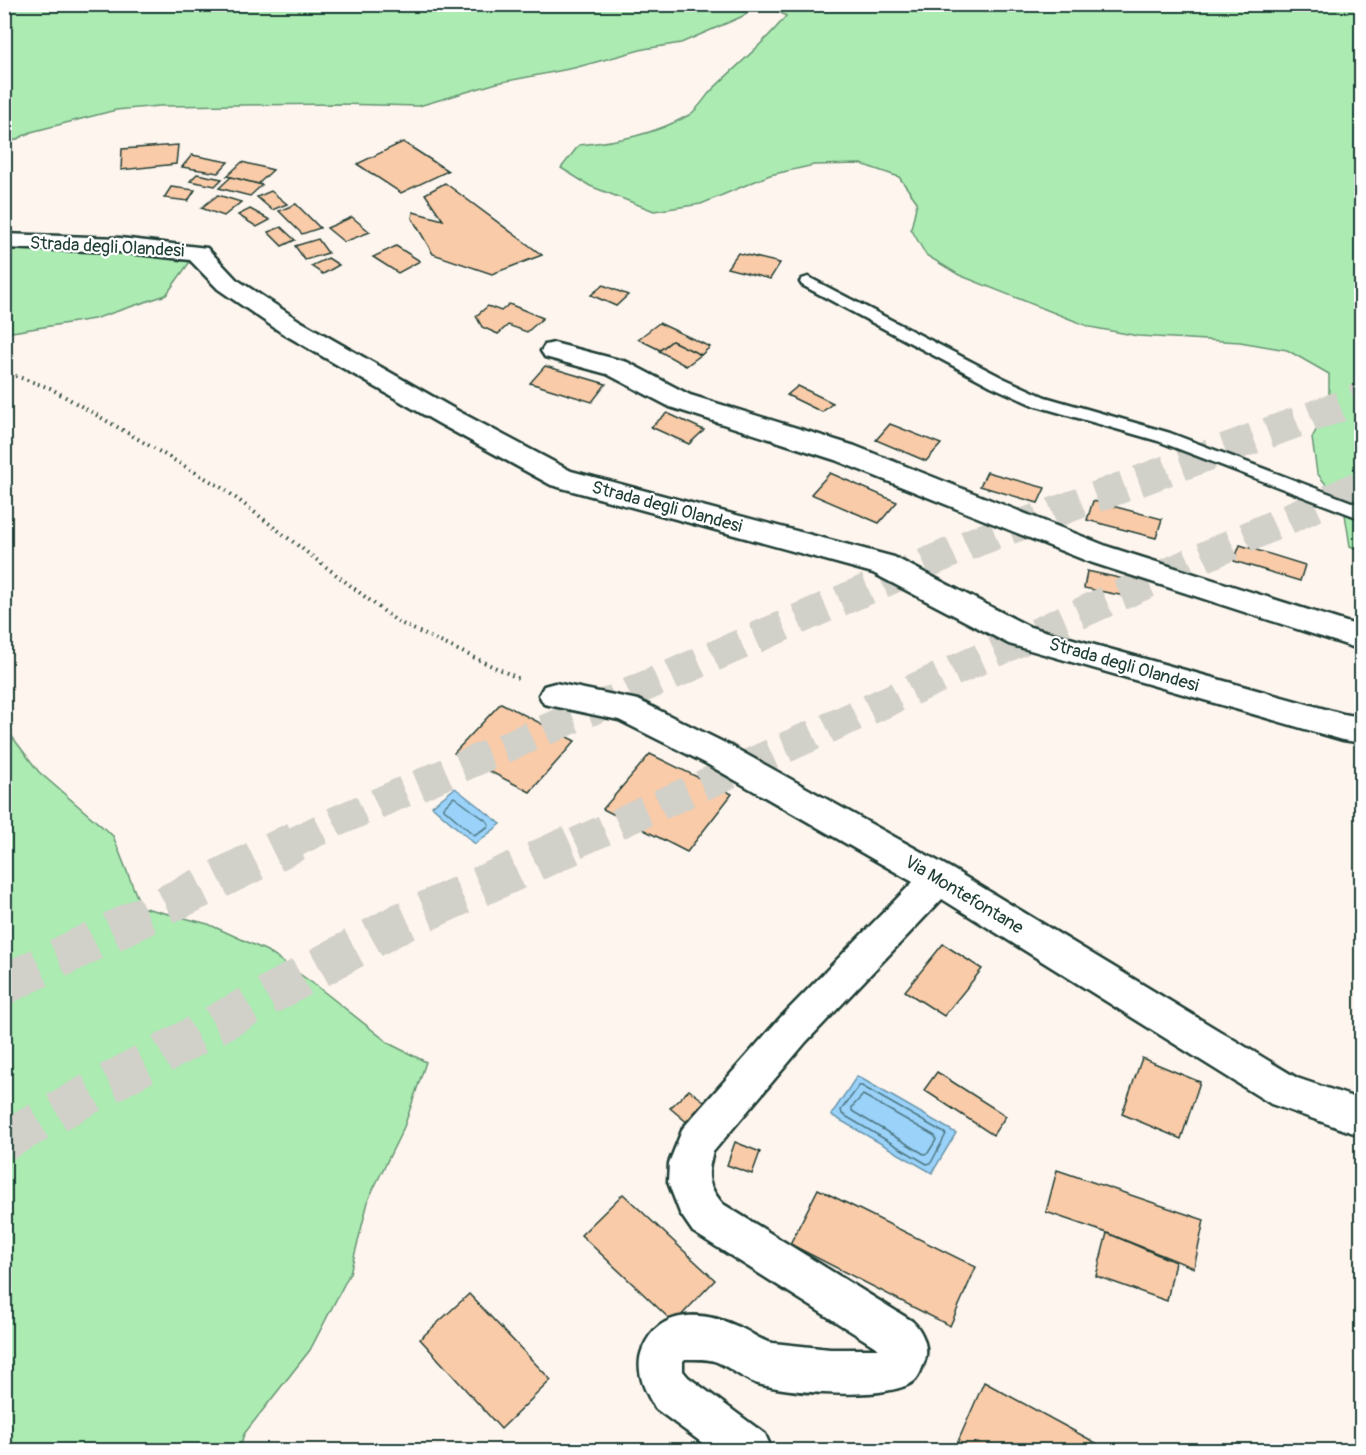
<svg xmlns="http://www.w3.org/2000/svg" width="1366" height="1455" viewBox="0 0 1366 1455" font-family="Pangolin,sans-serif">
  <rect width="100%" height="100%" fill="#fef5ee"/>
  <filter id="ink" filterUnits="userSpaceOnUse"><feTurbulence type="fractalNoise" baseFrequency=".0167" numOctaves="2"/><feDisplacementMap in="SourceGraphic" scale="12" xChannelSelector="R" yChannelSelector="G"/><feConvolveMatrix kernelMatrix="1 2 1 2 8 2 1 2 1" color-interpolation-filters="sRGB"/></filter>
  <g filter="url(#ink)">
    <g fill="#acebb2" stroke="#669473" stroke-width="1.5">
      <path d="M5,4h753v1l-17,12 -60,26 -37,6 -70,19 -77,15 -78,23 -82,-2 -178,2 -43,4 -85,22 -26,13z"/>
      <path d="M768,5h593v546l-11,-5 -6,-38 -27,-35 -5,-35 17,-32v-32l-42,-24 -47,-8 -102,-6 -48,-9 -131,-52 -33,-20 -15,-26 6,-27 -18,-25 -38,-13 -47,1 -44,10 -69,29 -47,7 -64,-25 -29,-18 18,-23c40,-4 74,-10 110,-30 9,-5 15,-17 22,-24 25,-25 53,-47 75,-75z"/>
      <path d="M5,250l90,2 97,7 -26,36 -72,24 -89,14z"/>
      <path d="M4,726l35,46 74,64 28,71 67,17 59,27 51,36 72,57 36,18 -22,65 -35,71 -19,75 -40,77 -66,84 -5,16h-234z"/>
    </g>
    <g fill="#9ad2fa" stroke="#6996ab" stroke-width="1.5">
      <path d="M455,788l46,36 -26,20 -43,-38z"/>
      <path d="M857,1076l99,57 -24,40 -101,-58z"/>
    </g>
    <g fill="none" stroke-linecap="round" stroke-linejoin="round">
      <g stroke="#507983" stroke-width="1.5">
        <path d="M454,797l34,25 1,4 -15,9 -31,-27z"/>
        <path d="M860,1085l86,49 -15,29 -4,1 -85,-50 -1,-4z"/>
        <path d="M863,1095l72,41 1,4 -8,13 -4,1 -72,-43v-4z"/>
      </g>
    </g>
    <g fill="#f9cba8" stroke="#1f3d34" stroke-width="1.5">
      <path d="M403,142l45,29 -47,22 -44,-29z"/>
      <path d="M178,145l-2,19 -55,6 1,-21z"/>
      <path d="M192,155l36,7 -10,11 -36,-6z"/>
      <path d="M242,162l31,8 -15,14 -31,-8z"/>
      <path d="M197,174l25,5 -7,7 -25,-5z"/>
      <path d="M231,177l27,7 4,1 -12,11 -31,-8z"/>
      <path d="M445,183l97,72 -50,19 -59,-20 -21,-36 1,-6 30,8 -18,-26z"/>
      <path d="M171,187l24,3 -7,11 -24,-3z"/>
      <path d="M271,191l16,13 -15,6 -15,-13z"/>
      <path d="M218,195l23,7 -17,14 -23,-8z"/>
      <path d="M296,204l24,24 -18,6 -23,-23z"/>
      <path d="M250,209l20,11 -13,7 -19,-12z"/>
      <path d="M352,217l18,15 -26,10 -17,-14z"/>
      <path d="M281,227l14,13 -13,6 -14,-14z"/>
      <path d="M318,239l10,14 -23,7 -10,-14z"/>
      <path d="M396,246l24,15 -22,12 -25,-16z"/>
      <path d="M738,253l42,10 -10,16 -43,-11z"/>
      <path d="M328,258l11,7 -16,9 -12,-8z"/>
      <path d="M603,285l25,10 -12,11 -25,-11z"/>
      <path d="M509,304l34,14 -16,14 -19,-7 -10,9 -16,-7 -6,-11 12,-10 13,5z"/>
      <path d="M659,323l51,24 -9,8 -29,-14 -12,9 -22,-11z"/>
      <path d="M672,341l29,14 -15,11 -27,-15z"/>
      <path d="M545,366l61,18 -14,18 -62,-19z"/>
      <path d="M798,386l35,17 -11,9 -35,-17z"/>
      <path d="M667,413l37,17 -15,14 -38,-17z"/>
      <path d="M890,424l51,20 -15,17 -50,-21z"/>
      <path d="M987,472l58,16 -7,15 -58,-17z"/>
      <path d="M830,473l67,29 -18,21 -68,-29z"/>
      <path d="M1093,501l69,18 -6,19 -69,-18z"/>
      <path d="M1240,545l65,20 -5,16 -66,-20z"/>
      <path d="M1087,571l51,11 -3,16 -51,-10z"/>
      <path d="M501,703l74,38 -45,51 -76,-39z"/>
      <path d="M650,754l82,40 -45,58 -84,-43z"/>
      <path d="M943,944l39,25 -38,47 -39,-25z"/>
      <path d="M1142,1058l58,24 -19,57 -59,-25z"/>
      <path d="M937,1072l69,44 -13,19 -69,-45z"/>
      <path d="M689,1090l19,14 -19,20 -19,-16z"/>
      <path d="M735,1142l25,10 -8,22 -25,-9z"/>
      <path d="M1057,1170l147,50 -10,48 -87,-35 -61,-21z"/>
      <path d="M818,1189l158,78 -26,59 -160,-82z"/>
      <path d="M623,1194l92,86 -41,43 -93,-88z"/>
      <path d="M1107,1233l68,29 -8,39 -71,-25z"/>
      <path d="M469,1294l82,86 -50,49 -81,-90z"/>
      <path d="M984,1382l125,68h-144l-9,-4z"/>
    </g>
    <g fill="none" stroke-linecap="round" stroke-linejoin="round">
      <g stroke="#d1d0c9" stroke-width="31" stroke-dasharray="31 15" stroke-linecap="butt">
        <path d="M293,843l42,-21 640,-280 387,-144"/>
        <path d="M576,843l786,-358"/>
      </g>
      <g stroke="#d1d0c9" stroke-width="40" stroke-dasharray="40 20" stroke-linecap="butt">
        <path d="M4,985l292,-144"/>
        <path d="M4,1141l396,-218 180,-82"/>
      </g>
      <g stroke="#1f3d34" stroke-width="5">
        <path id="lane" d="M808,277l195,101 42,19 125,36 192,73v13l-204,-78 -125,-36 -42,-19 -189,-101 -2,-3 2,-3z"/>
      </g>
      <g stroke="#1f3d34" stroke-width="5">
        <g id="street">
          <path d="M554,343l73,19 63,33 165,51 254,101 253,80v23l-275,-89 -252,-101 -165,-53 -63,-33 -62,-17 -4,-6 4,-6z"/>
          <path d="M555,683l83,17 93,46 221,123 345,209 65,22v36l-91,-32 -329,-205 -136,143 -93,110c-7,24 -6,33 10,52l189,117c11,10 18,28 12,42 -3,7 -5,15 -11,19 -29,19 -117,11 -151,3 -17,-4 -29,-16 -45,-23 -9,-4 -22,-3 -32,-3l-2,2v10l5,6 77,57 7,16h-60l-56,-41c-12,-18 -22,-40 -13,-61 17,-41 62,-37 96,-21 12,5 21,14 34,16l57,6h49l-186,-117 -13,-19 -12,-31 1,-19 14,-35 97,-110 133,-136 -206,-118 -88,-44 -75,-16 -5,-9 5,-9z"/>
        </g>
      </g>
      <g stroke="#1f3d34" stroke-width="5">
        <path id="secondary" d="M4,234l116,4 87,10 29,31 64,42 158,90 113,60 323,86 136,70 313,87 19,3v26l-19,-3 -334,-96 -136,-71 -322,-88 -113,-62 -156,-90 -64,-44 -28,-29 -70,-8 -116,-4z"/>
      </g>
      <path stroke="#1f3d34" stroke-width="4" stroke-dasharray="1.5 4.5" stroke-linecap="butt" d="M4,372l46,16 174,101 174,133 124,58"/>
      <use href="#lane" fill="#fff" fill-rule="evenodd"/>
      <use href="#street" fill="#fff" fill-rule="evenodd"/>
      <use href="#secondary" fill="#fff" fill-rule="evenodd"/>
    </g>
  </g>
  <g text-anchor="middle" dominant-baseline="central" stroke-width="4.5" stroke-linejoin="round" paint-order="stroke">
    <g font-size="18" fill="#1f3d34" stroke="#fff">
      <text transform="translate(107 247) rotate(3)">Strada degli Olandesi</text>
      <text transform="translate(667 507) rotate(15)">Strada degli Olandesi</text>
      <text transform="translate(1124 665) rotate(16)">Strada degli Olandesi</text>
      <text transform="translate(964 895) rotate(31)">Via Montefontane</text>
    </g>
  </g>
  <rect width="1366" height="1455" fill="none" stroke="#fff" stroke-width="24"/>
  <rect x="12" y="12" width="1342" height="1431" fill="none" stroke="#1f3d34" stroke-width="2" filter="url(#ink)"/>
</svg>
